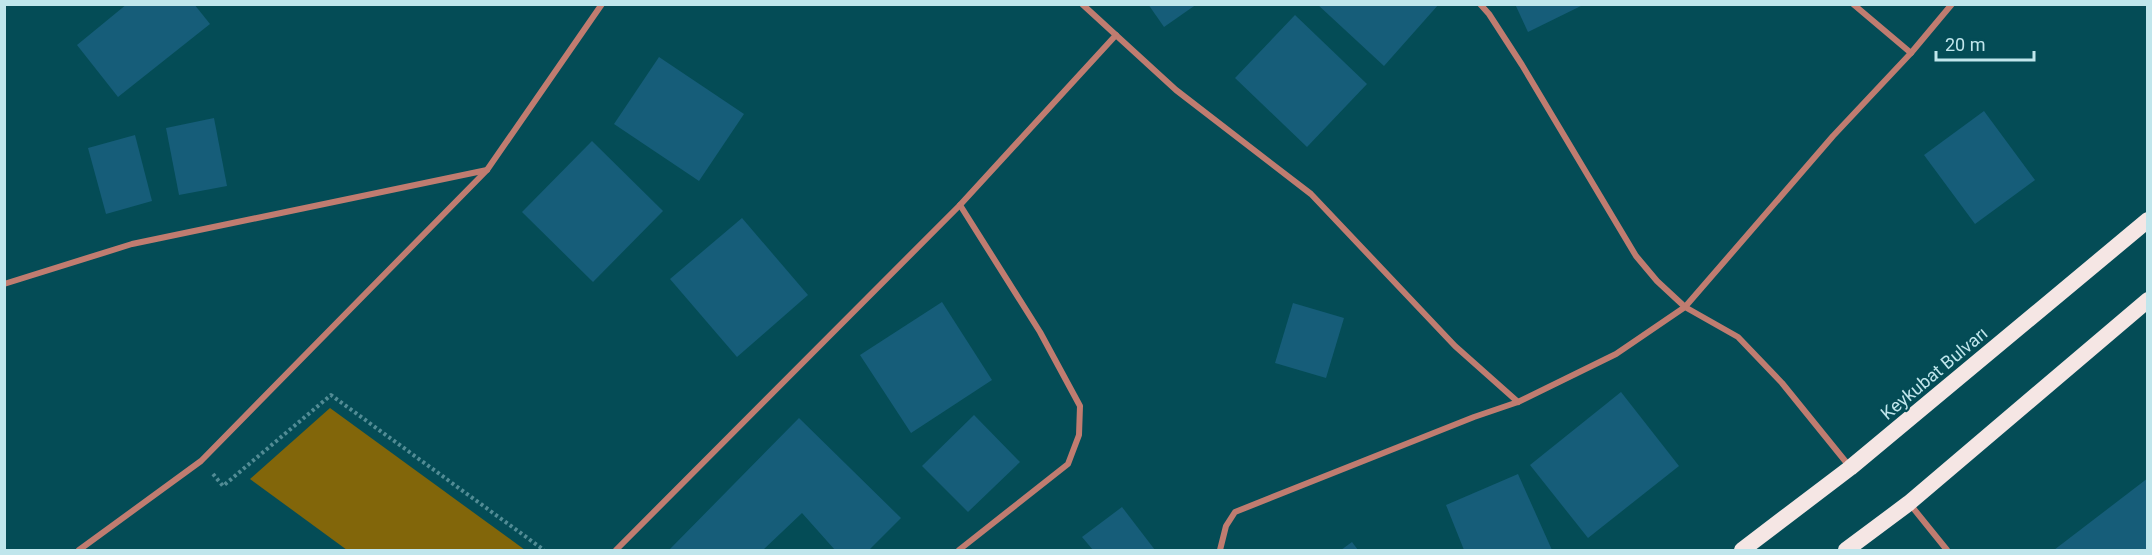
<svg xmlns="http://www.w3.org/2000/svg" width="2152" height="555" viewBox="0 0 2152 555" font-family="Roboto,sans-serif">
  <rect width="100%" height="100%" fill="#044c56"/>
  <path fill="#82660a" d="M330,408l195,142h-178l-97,-71z"/>
  <g fill="#165d79">
    <path d="M127,4h67l16,20 -92,73 -41,-52z"/>
    <path d="M1148,4h49l-33,23z"/>
    <path d="M1317,4h122l-55,62z"/>
    <path d="M1515,4h70l-57,28z"/>
    <path d="M1295,15l72,69 -60,63 -72,-69z"/>
    <path d="M659,57l85,57 -45,67 -85,-57z"/>
    <path d="M1984,111l51,69 -60,44 -51,-69z"/>
    <path d="M214,118l13,68 -48,9 -13,-67z"/>
    <path d="M135,135l17,66 -46,13 -18,-66z"/>
    <path d="M592,141l71,70 -70,71 -71,-70z"/>
    <path d="M742,218l66,77 -71,62 -67,-78z"/>
    <path d="M942,302l50,78 -81,53 -51,-78z"/>
    <path d="M1293,303l51,15 -18,60 -51,-15z"/>
    <path d="M1621,392l58,74 -91,72 -58,-73z"/>
    <path d="M974,415l46,47 -52,50 -46,-46z"/>
    <path d="M799,418l102,100 -32,32h-34l-33,-37 -39,37h-94z"/>
    <path d="M1518,474l34,76h-88l-18,-45z"/>
    <path d="M2148,478v72h-94z"/>
    <path d="M1122,507l33,43h-62l-11,-13z"/>
    <path d="M1352,542l6,8h-17z"/>
  </g>
  <g fill="none" stroke-linecap="round" stroke-linejoin="round">
    <path stroke="#528c95" stroke-width="4" stroke-dasharray="3 3" stroke-linecap="butt" d="M213,474l10,12 108,-91 213,155"/>
    <g stroke="#c07c70" stroke-width="6">
      <path d="M1082,4l94,86 135,104 144,152 63,56"/>
      <path d="M1480,4l9,10 33,51 114,191 21,25 28,26 148,-171 78,-83 41,-49"/>
      <path d="M1853,4l58,49"/>
      <path d="M4,284l128,-40 355,-74"/>
      <path d="M1909,503l38,47"/>
      <path d="M79,550l122,-89 286,-291 115,-166"/>
      <path d="M616,550l344,-345 156,-170"/>
      <path d="M959,550l109,-86 11,-29 1,-29 -40,-74 -80,-127"/>
      <path d="M1220,550l6,-24 9,-14 239,-95 44,-15 98,-48 69,-47 53,30 44,46 68,84"/>
    </g>
    <g stroke="#f5e6e4" stroke-width="16">
      <path d="M1742,550l108,-82 298,-248"/>
      <path d="M1846,550l63,-47 239,-203"/>
    </g>
  </g>
  <g text-anchor="middle" dominant-baseline="central" stroke-width="4.5" stroke-linejoin="round" paint-order="stroke">
    <g font-size="18" fill="#c0e6ec" stroke="#044c56">
      <text transform="translate(1934 373) rotate(-40)">Keykubat Bulvarı</text>
    </g>
  </g>
  <rect width="2152" height="555" fill="none" stroke="#c0e6ec" stroke-width="12"/>
  <path d="M1936 51v9h98v-9" fill="none" stroke="#c0e6ec" stroke-width="3"/>
  <text x="1945" y="51" font-size="18" fill="#c0e6ec" stroke="#044c56" stroke-width="4.5" paint-order="stroke">20 m</text>
</svg>
